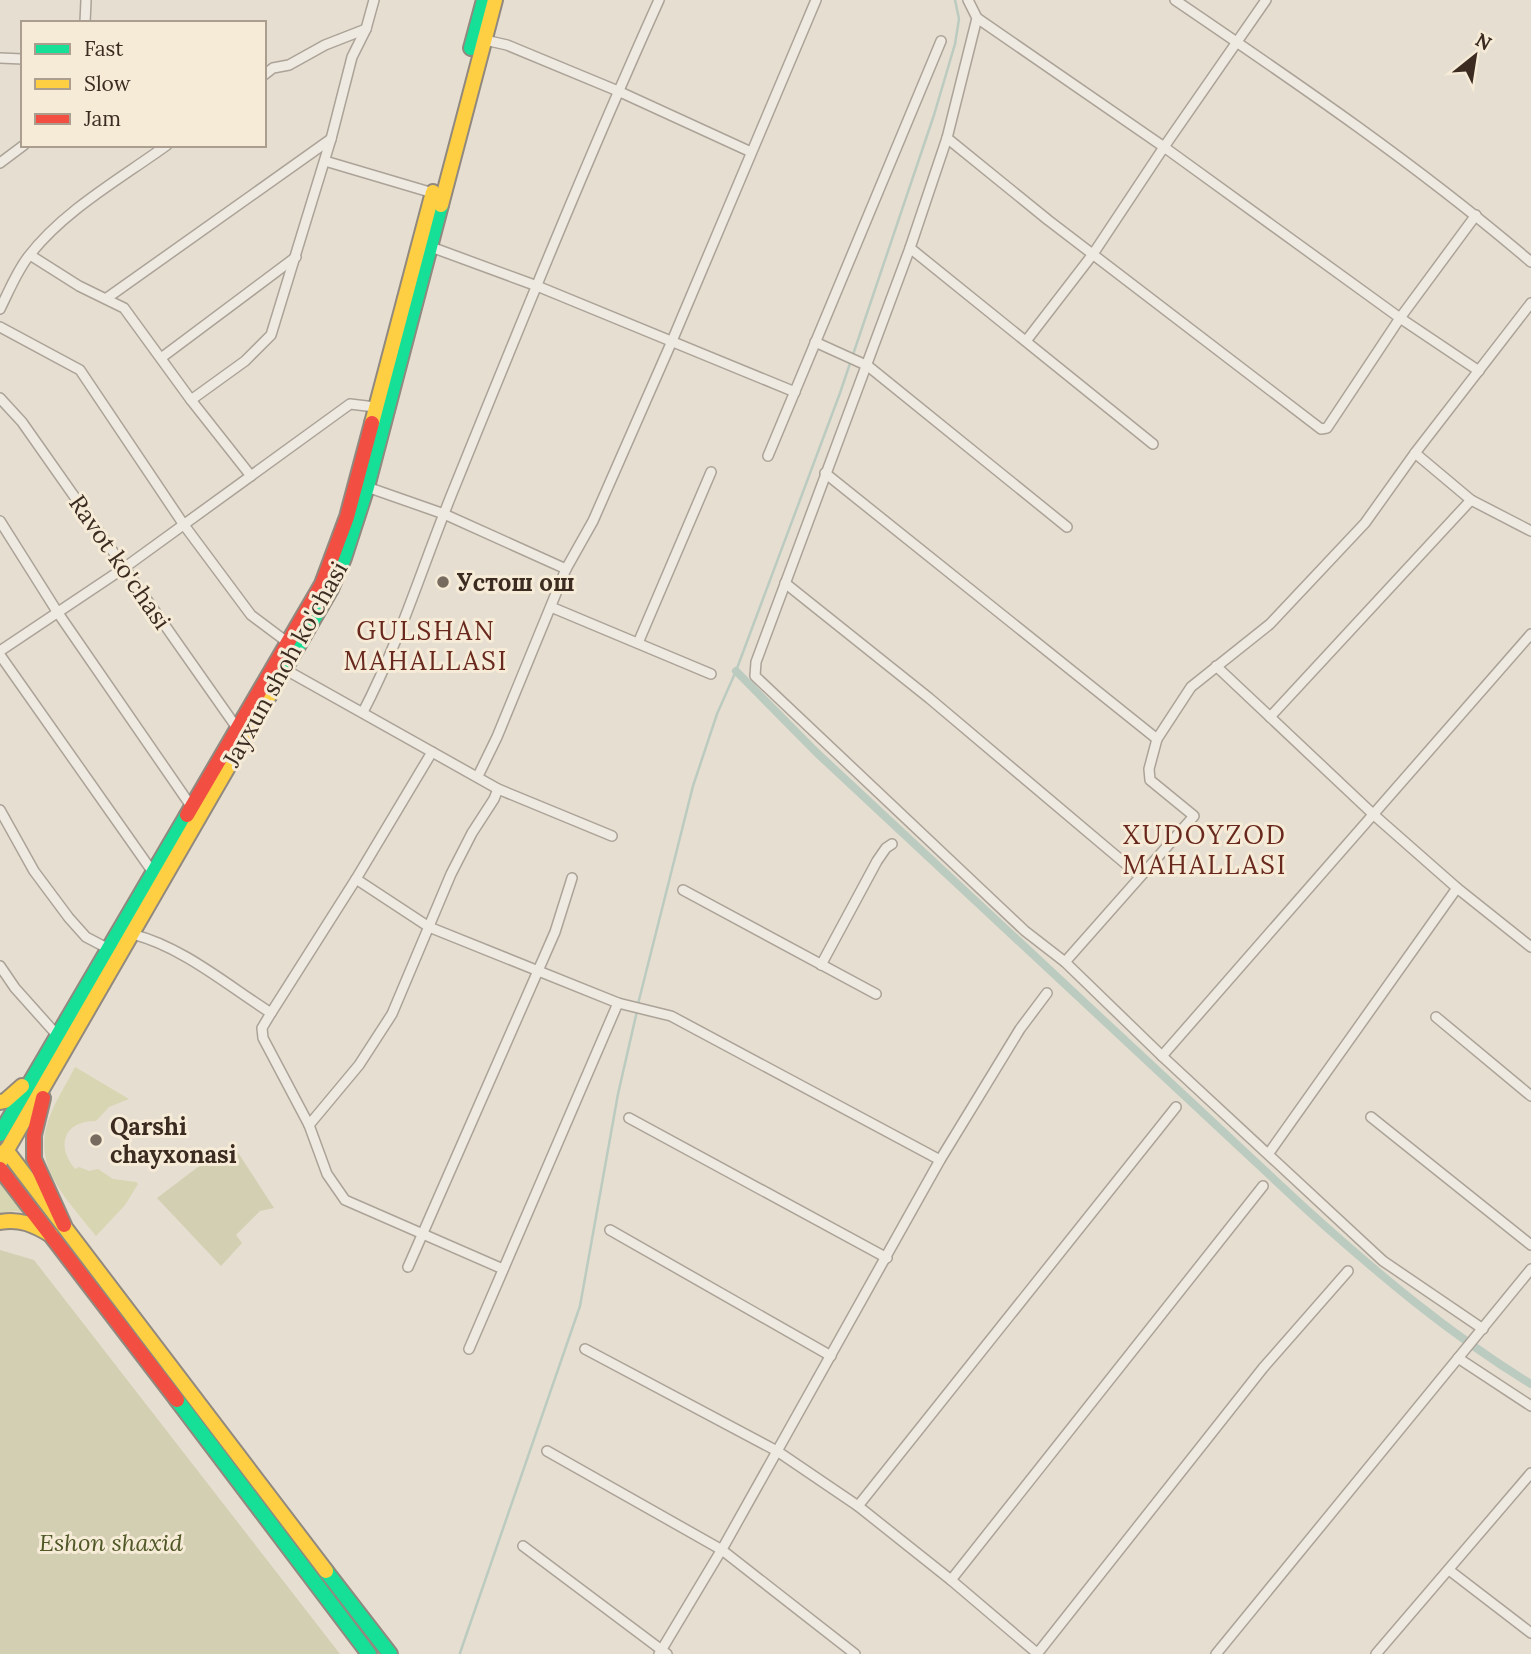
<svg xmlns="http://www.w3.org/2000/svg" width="1531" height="1654" viewBox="0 0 1531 1654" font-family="Lora,serif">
  <rect width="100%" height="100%" fill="#e6ded0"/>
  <g fill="#d8d5b2">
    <path d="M75,1067l54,32 -20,8 -13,14c-33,0 -40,25 -21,48l4,-2 10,4 9,-2 15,10 23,3 2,2 -13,21 -29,31c-31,-40 -68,-72 -44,-125 6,-15 16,-29 23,-44z"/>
    <path d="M0,1181l24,31 -9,-1 -15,2z"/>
  </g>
  <g fill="#d2cfb2">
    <path d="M235,1148l39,60 -14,3 -24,24 6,8 -21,23 -64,-68 41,-31z"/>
    <path d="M0,1250l34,10 306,394h-340z"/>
  </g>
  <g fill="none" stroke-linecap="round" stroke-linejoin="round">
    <g stroke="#bbcbc0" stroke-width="2.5">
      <path d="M638,1004l55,-218 24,-72 19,-43 104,-278 94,-278 21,-71 4,-25 -4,-19"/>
      <path d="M460,1653l120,-347 38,-212 19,-83"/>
    </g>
    <path stroke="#bbcbc0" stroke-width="8" d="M736,671l81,82 489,456c71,64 143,125 225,175"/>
    <g stroke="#aca398" stroke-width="12">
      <g id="street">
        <path d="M968,0l9,18 -30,120 -37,110 -154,414 -1,14 270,255 40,31 97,94 221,205 100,68"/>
        <path d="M1175,0c122,83 244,166 356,262"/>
        <path d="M977,18l187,129 236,171 79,53"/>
        <path d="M85,23l1,-23"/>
        <path d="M485,40l22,5 111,46 133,61"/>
        <path d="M0,58l23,1"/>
        <path d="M264,75l9,-7 16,-3 36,-20 41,-16"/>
        <path d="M947,138l101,82 273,209 6,-1 73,-110 76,-103"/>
        <path d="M325,161l108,32"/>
        <path d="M0,163l24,-18"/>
        <path d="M431,247l106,39 258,106"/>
        <path d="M910,248l243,196"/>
        <path d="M30,255l49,31 45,22 67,92 60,76"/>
        <path d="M107,298l224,-159"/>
        <path d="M0,309c9,-18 16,-36 28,-52 35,-46 92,-78 139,-112"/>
        <path d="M0,327l80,43 104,155 67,90 36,27"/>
        <path d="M1026,341l67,-87 71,-107 102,-147"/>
        <path d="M815,342l53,24 199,161"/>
        <path d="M161,358l135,-101"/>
        <path d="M0,398l22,24 215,306"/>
        <path d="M191,400l54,-39 26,-26 60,-196 21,-82 14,-28 8,-29"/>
        <path d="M1415,453l56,47 60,31"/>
        <path d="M768,456l173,-415"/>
        <path d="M825,473l332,266"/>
        <path d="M367,487l77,27 122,55"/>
        <path d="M0,521l58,92 133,193"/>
        <path d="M785,583l144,115 211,178"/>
        <path d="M551,607l160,67"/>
        <path d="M638,643l73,-171"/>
        <path d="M0,651l124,-83 226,-164 25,3"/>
        <path d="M0,655l152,216"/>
        <path d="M1216,666l158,149 83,73 74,59"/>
        <path d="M286,670l212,119 114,47"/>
        <path d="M363,712c38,-73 61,-151 92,-226 66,-163 132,-326 204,-486"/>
        <path d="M1270,717l201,-217"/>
        <path d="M432,752l-76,127 -85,134 -9,15 1,10 46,87 18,49 18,26 158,69"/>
        <path d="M478,776l19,-39 69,-168 27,-48 79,-180 144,-341"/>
        <path d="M0,810l34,61 35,47 17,19 21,11"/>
        <path d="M356,879l73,48 189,76 53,13 269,144"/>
        <path d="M683,890l193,104"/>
        <path d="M132,934c51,13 95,51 139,79"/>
        <path d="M1065,962l129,-146 -44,-36 -1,-11 8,-30 34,-52 79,-63 95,-101 50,-70 116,-150"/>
        <path d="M821,965l56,-104 9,-13 6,-4"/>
        <path d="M0,966l15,22 42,47"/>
        <path d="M1436,1017l95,79"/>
        <path d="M1162,1056l369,-422"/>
        <path d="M1371,1117l160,128"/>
        <path d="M629,1118l258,140"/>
        <path d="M309,1125l50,-60 33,-51 59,-140 21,-41 22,-34 4,-10"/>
        <path d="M1269,1153l188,-265"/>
        <path d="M610,1230l221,126"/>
        <path d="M408,1267l147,-335 17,-54"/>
        <path d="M469,1349l149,-346"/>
        <path d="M585,1349l192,102 81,55 93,74 87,74"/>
        <path d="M1458,1358l73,48"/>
        <path d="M547,1451l175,99 133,104"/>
        <path d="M858,1506l318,-399"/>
        <path d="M523,1546l144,108"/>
        <path d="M1449,1570l82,63"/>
        <path d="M951,1580l312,-394"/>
        <path d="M659,1654l66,-110 215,-384 80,-131 27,-36"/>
        <path d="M1037,1654l226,-286 85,-97"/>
        <path d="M1216,1654l315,-385"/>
        <path d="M1376,1654l155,-181"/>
      </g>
    </g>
    <g stroke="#91897f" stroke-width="18">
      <g id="fast">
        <path d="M471,48l13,-48"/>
        <path d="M269,696l62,-107 13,-31 23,-71 74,-282"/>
        <path d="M0,1134l187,-319"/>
        <path d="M177,1400l192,254"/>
        <path d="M326,1571l64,83"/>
      </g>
    </g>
    <g stroke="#91897f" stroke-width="18">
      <g id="slow">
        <path d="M441,205l54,-205"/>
        <path d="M372,423l61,-231"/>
        <path d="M0,1102l5,-1 17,-15"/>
        <path d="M6,1150l320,421"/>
        <path d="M0,1162l269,-466"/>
        <path d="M0,1222c20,-4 34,3 51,13"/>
      </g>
    </g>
    <g stroke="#91897f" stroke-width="18">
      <g id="jam">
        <path d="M187,815l135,-231 25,-67 25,-94"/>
        <path d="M43,1098l-9,37v24l30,66"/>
        <path d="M0,1169l177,231"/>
      </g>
    </g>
    <use href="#street" stroke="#eee9e1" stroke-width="9"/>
    <use href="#fast" stroke="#16e098" stroke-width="14"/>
    <use href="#slow" stroke="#ffcf43" stroke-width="14"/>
    <use href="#jam" stroke="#f24e42" stroke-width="14"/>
  </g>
  <g fill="#776a5e" stroke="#f6ebd7" stroke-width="2.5">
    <circle cx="443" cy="582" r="7"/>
    <circle cx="96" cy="1140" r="7"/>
  </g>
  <g text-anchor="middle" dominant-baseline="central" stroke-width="6" stroke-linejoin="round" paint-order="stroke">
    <g font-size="24" fill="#3b2b20" stroke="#f6ebd7">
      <text transform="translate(120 562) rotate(55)">Ravot ko'chasi</text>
      <text transform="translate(285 664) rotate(-61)">Jayxun shoh ko'chasi</text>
    </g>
    <g font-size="24" font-weight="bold" fill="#3b2b20" stroke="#f6ebd7" text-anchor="start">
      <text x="457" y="582">Устош ош</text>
      <text x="110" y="1126">Qarshi<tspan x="110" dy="28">chayxonasi</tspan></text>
    </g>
    <g font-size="24" font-style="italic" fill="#4f5826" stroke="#f6ebd7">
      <text x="111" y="1542">Eshon shaxid</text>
    </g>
    <g font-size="26" letter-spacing="2" fill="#69281e" stroke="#f6ebd7">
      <text x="426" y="630">GULSHAN<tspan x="426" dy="30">MAHALLASI</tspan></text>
      <text x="1205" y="834">XUDOYZOD<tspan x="1205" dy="30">MAHALLASI</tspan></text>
    </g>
  </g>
  <rect x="21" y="21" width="245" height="126" fill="#f6ebd7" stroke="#ab9e8e" stroke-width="2"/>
  <rect x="35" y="44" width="35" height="10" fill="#16e098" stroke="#ab9e8e" stroke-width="2"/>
  <text x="84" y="56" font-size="21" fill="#3b2b20">Fast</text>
  <rect x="35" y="79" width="35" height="10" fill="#ffcf43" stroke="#ab9e8e" stroke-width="2"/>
  <text x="84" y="91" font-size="21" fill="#3b2b20">Slow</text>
  <rect x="35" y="114" width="35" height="10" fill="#f24e42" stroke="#ab9e8e" stroke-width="2"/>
  <text x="84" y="126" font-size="21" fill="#3b2b20">Jam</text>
  <g transform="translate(1475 56) rotate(30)" stroke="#f6ebd7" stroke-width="5" paint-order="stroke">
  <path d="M0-5L12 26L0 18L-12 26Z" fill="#3b2b20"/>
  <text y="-10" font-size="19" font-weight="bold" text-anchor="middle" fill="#3b2b20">N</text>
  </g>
</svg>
